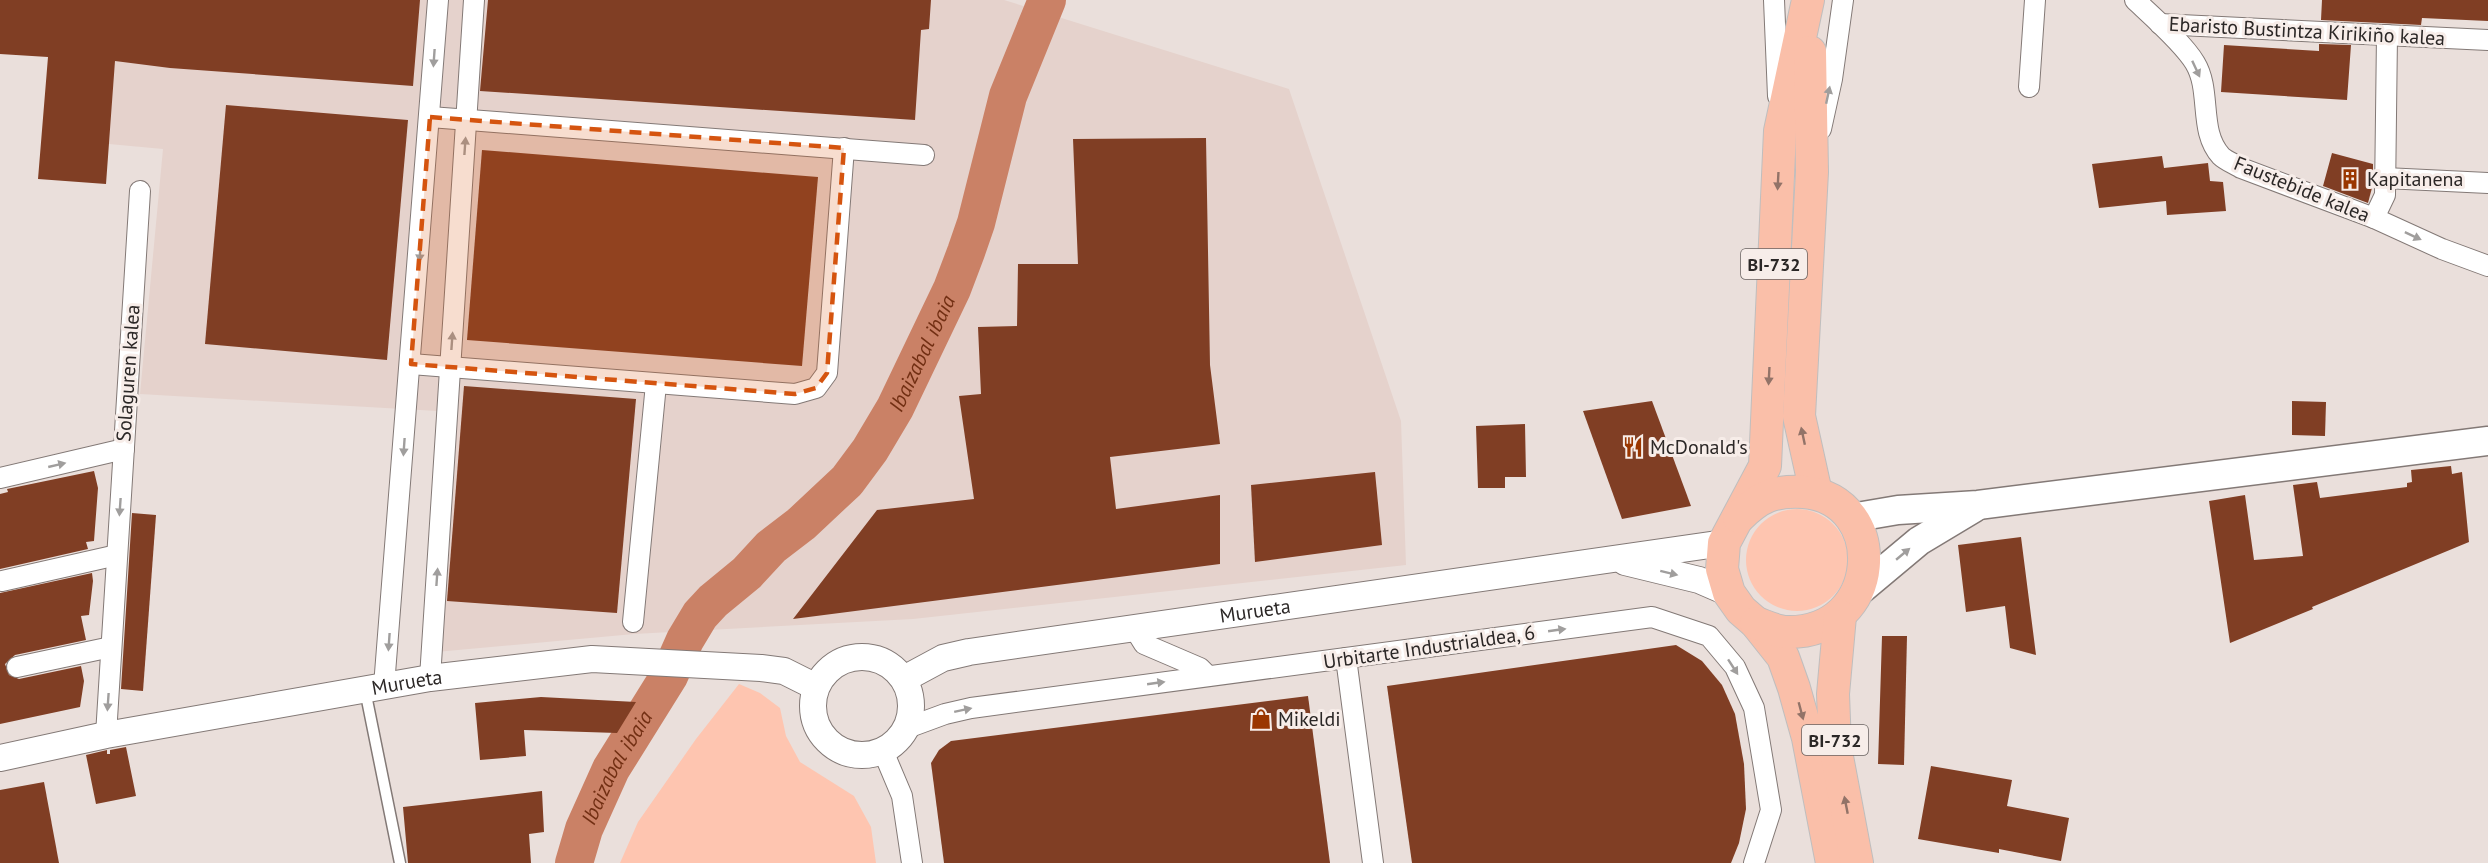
<svg xmlns="http://www.w3.org/2000/svg" width="2488" height="863" viewBox="0 0 2488 863" font-family="'PT Sans',sans-serif">
  <rect width="100%" height="100%" fill="#eadfdb"/>
  <path fill="#e5d2cc" d="M119,0h885l285,89 112,332 5,144 -493,54 -279,15 -198,18 19,-240 -315,-18 23,-245 -54,-5z"/>
  <g fill="#fec5b0">
    <circle cx="1797" cy="560" r="51"/>
    <path d="M739,684l21,9 20,15 6,28 14,26 54,34 17,31 5,36h-256l18,-41 58,-83z"/>
  </g>
  <g fill="none" stroke-linecap="round" stroke-linejoin="round">
    <path stroke="#ca8166" stroke-width="38" id="s1" d="M574,863l10,-34 27,-60 58,-93 16,-36 15,-25 13,-14 34,-28 24,-26 30,-23 46,-43 23,-31 25,-42 57,-119 14,-37 10,-29 32,-127 39,-96"/>
  </g>
  <g fill="#803e24">
    <path d="M0,0h420l-7,86 -243,-18 -55,-7 -9,123 -68,-5 10,-122 -48,-3z"/>
    <path d="M488,0h443l-2,29 -8,1 -6,90 -435,-29z"/>
    <path d="M2322,0h166v21l-66,-3 -1,7 -100,-5z"/>
    <path d="M2319,44l32,1 -4,55 -126,-8 3,-47 95,6z"/>
    <path d="M226,105l182,15 -21,240 -182,-16z"/>
    <path d="M1206,138l4,227 10,79 -110,13 6,52 104,-14v69l-427,55 84,-109 97,-11 -15,-103 22,-2 -3,-67 39,-1 1,-62h60l-5,-125z"/>
    <path d="M482,150l336,27 -16,189 -335,-26z"/>
    <path d="M2332,153l41,11v20l-5,19 -45,-17z"/>
    <path d="M2162,156l2,12 44,-5 2,18 13,1 3,29 -59,4 -1,-14 -67,7 -7,-44z"/>
    <path d="M464,386l172,13 -19,214 -170,-12z"/>
    <path d="M1652,401l39,105 -69,13 -39,-108z"/>
    <path d="M2292,401l34,1 -1,34 -33,-1z"/>
    <path d="M1525,424l1,53h-21v11h-27l-2,-62z"/>
    <path d="M2451,466l1,8 10,-2 7,70 -157,65 1,2 -83,34 -21,-142 36,-6 9,65 49,-4 -10,-71 24,-3 3,16 87,-11v-4l5,-1 -1,-12z"/>
    <path d="M94,471l4,17 -4,53 -8,1 2,7 -88,20v-75l8,-2 -1,-3z"/>
    <path d="M1375,472l7,73 -127,17 -4,-77z"/>
    <path d="M132,513l24,2 -13,176 -22,-2z"/>
    <path d="M2021,537l15,118 -26,-7 -5,-42 -39,6 -8,-67z"/>
    <path d="M92,573l1,8 -4,34 -8,1 5,24 -71,15 -10,9 4,11 10,4 62,-13 3,15 -4,26 -80,17v-131z"/>
    <path d="M1882,636h25l-3,129 -26,-1z"/>
    <path d="M1676,645l26,16 20,24 13,29 9,50 2,45 -7,34 -8,20h-319l-25,-177z"/>
    <path d="M1308,696l22,167h-386l-13,-100 8,-13 12,-9z"/>
    <path d="M541,697l95,5 -19,31 -93,-3 2,26 -46,4 -5,-57z"/>
    <path d="M126,747l10,49 -40,8 -10,-49 21,-5v4h3v-4z"/>
    <path d="M1931,766l81,14 -5,26 62,12 -8,43 -62,-12v4l-81,-14z"/>
    <path d="M44,782l15,81h-59v-73z"/>
    <path d="M542,791l2,41 -15,2 2,29h-123l-5,-56z"/>
  </g>
  <g fill="none" stroke-linecap="round" stroke-linejoin="round">
    <g stroke="#837976" stroke-width="13">
      <path id="service" d="M365,690l35,173"/>
    </g>
    <g stroke="#837976" stroke-width="22">
      <g id="minor">
        <path d="M1774,0l4,96"/>
        <path d="M2135,0c17,16 49,44 60,63 17,28 3,68 26,93 5,5 14,8 20,12l133,50 68,31 46,17"/>
        <path d="M2160,24l328,16"/>
        <path d="M2029,87l6,-87"/>
        <path d="M430,117l494,38"/>
        <path d="M1821,129l11,-50 11,-79"/>
        <path d="M2385,178l103,5"/>
        <path d="M2374,218l11,-23 2,-160"/>
        <path d="M411,364l384,30 21,-6 11,-15 17,-225"/>
        <path d="M0,478l124,-29"/>
        <path d="M2,581l115,-26"/>
        <path d="M633,622l23,-238"/>
        <path d="M1134,628l10,16 56,24 8,8"/>
        <path d="M1346,658l27,205"/>
        <path d="M17,667l94,-20"/>
        <path d="M430,678l44,-678"/>
        <path d="M384,686l54,-686"/>
        <path d="M907,728l38,-14 26,-6 681,-91 57,19 26,31 19,41 17,102 -17,53"/>
        <path d="M106,735l34,-544"/>
        <path d="M883,751l19,45 10,67"/>
      </g>
    </g>
    <g stroke="#837976" stroke-width="28">
      <g id="tertiary">
        <path d="M1625,562l74,18 30,13"/>
        <circle cx="862" cy="706" r="49"/>
        <path id="s2" d="M904,679l39,-21 26,-6 755,-109"/>
        <path id="s3" d="M0,758l106,-23 324,-57 162,-19 169,9 23,3 32,16"/>
      </g>
    </g>
    <g stroke="#837976" stroke-width="31">
      <g id="secondary">
        <path d="M1851,518l47,-8 80,-5 510,-64"/>
        <path d="M1858,592l61,-51 55,-33"/>
      </g>
    </g>
    <g stroke="#bfbebe" stroke-width="34">
      <g id="primary">
        <path d="M1808,0l-28,131 -15,335 -41,77 -2,26 7,24 12,17 15,13 27,34 11,31 14,50 24,125"/>
        <path d="M1810,52l2,120 -13,244 17,77"/>
        <path d="M1739,517c20,-20 35,-27 65,-25 86,8 79,142 -17,140 -10,0 -22,-6 -31,-9"/>
        <path d="M1840,616l-7,78 2,52 22,117"/>
      </g>
    </g>
    <use href="#service" stroke="#fff" stroke-width="10"/>
    <use href="#minor" stroke="#fff" stroke-width="20"/>
    <use href="#tertiary" stroke="#fff" stroke-width="26"/>
    <use href="#secondary" stroke="#fff" stroke-width="28"/>
    <use href="#primary" stroke="#fabfa9" stroke-width="32"/>
  </g>
  <defs><path id="oneway-solid" d="M-6-.8H1V-3.2L6.5 0L1 3.2V.8H-6Z" transform="scale(1.5)"/></defs>
  <g fill="#a09e9d">
    <use href="#oneway-solid" transform="translate(434 58) rotate(94)"/>
    <use href="#oneway-solid" transform="translate(2196 69) rotate(65)"/>
    <use href="#oneway-solid" transform="translate(1828 95) rotate(-78)"/>
    <use href="#oneway-solid" transform="translate(465 146) rotate(-86)"/>
    <use href="#oneway-solid" transform="translate(2413 236) rotate(25)"/>
    <use href="#oneway-solid" transform="translate(420 253) rotate(94)"/>
    <use href="#oneway-solid" transform="translate(452 341) rotate(-86)"/>
    <use href="#oneway-solid" transform="translate(404 447) rotate(94)"/>
    <use href="#oneway-solid" transform="translate(57 465) rotate(-13)"/>
    <use href="#oneway-solid" transform="translate(120 507) rotate(94)"/>
    <use href="#oneway-solid" transform="translate(1903 554) rotate(-40)"/>
    <use href="#oneway-solid" transform="translate(1669 573) rotate(14)"/>
    <use href="#oneway-solid" transform="translate(437 577) rotate(-86)"/>
    <use href="#oneway-solid" transform="translate(1557 630) rotate(-8)"/>
    <use href="#oneway-solid" transform="translate(389 642) rotate(94)"/>
    <use href="#oneway-solid" transform="translate(1733 667) rotate(57)"/>
    <use href="#oneway-solid" transform="translate(1156 683) rotate(-8)"/>
    <use href="#oneway-solid" transform="translate(108 702) rotate(94)"/>
    <use href="#oneway-solid" transform="translate(963 710) rotate(-12)"/>
  </g>
  <g fill="#927368">
    <use href="#oneway-solid" transform="translate(1778 181) rotate(93)"/>
    <use href="#oneway-solid" transform="translate(1769 376) rotate(93)"/>
    <use href="#oneway-solid" transform="translate(1803 436) rotate(-102)"/>
    <use href="#oneway-solid" transform="translate(1801 711) rotate(75)"/>
    <use href="#oneway-solid" transform="translate(1846 805) rotate(-101)"/>
  </g>
  <path fill="#d5540f" fill-opacity="0.2" stroke="#d5540f" stroke-width="4.5" stroke-dasharray="12 8" stroke-linejoin="round" d="M430,117l414,31 -17,225 -11,15 -21,6 -384,-30z"/>
  <defs>
    <g id="building-bare" transform="scale(1.62)"><path d="M-4-6H4V6H1V3H-1V6H-4ZM-2.5-4.3h1.7v1.8h-1.7ZM.8-4.3h1.7v1.8H.8ZM-2.5-1h1.7V.8h-1.7ZM.8-1h1.7V.8H.8Z" fill="#9a3600" stroke="#f7ede9" stroke-width="2.5" paint-order="stroke"/></g>
    <g id="restaurant-bare" transform="scale(1.62)"><path d="M-5-6h1v4h1v-4h1v4h1v-4h1v5L-1.5 .5V6h-2V.5L-5-1ZM5-6V6H3V1.5H1.5Q1.5-4 5-6Z" fill="#9a3600" stroke="#f7ede9" stroke-width="2.5" paint-order="stroke"/></g>
    <g id="shop-bare" transform="scale(1.62)"><path d="M-5-2.5h2.3a2.7 3.5 0 0 1 5.4 0H5L5.5 6h-11ZM-1.5-2.5h3a1.5 2.3 0 0 0-3 0Z" fill="#9a3600" stroke="#f7ede9" stroke-width="2.5" paint-order="stroke"/></g>
  </defs>
  <g fill-rule="evenodd">
    <use href="#building-bare" x="2350" y="179"/>
    <use href="#restaurant-bare" x="1633" y="447"/>
    <use href="#shop-bare" x="1261" y="719"/>
  </g>
  <g text-anchor="middle" dominant-baseline="central" stroke-width="6" stroke-linejoin="round" paint-order="stroke">
    <g fill="#f7ede9" stroke="#686260" stroke-width="1.5">
      <rect x="1741" y="249" width="66" height="30" rx="4.5"/>
      <rect x="1802" y="725" width="66" height="30" rx="4.5"/>
    </g>
    <g font-size="18" font-weight="bold" fill="#2b2726">
      <text x="1774" y="264">BI-732</text>
      <text x="1835" y="740">BI-732</text>
    </g>
    <g font-size="20" fill="#2b2726" stroke="#f7ede9">
      <text transform="translate(2307 31) rotate(3)">Ebaristo Bustintza Kirikiño kalea</text>
      <text transform="translate(2302 189) rotate(22)">Faustebide kalea</text>
      <text transform="translate(128 373) rotate(-86)">Solaguren kalea</text>
      <text stroke="none"><textPath href="#s2" startOffset="360">Murueta</textPath></text>
      <text transform="translate(1429 647) rotate(-8)">Urbitarte Industrialdea, 6</text>
      <text stroke="none"><textPath href="#s3" startOffset="414">Murueta</textPath></text>
    </g>
    <g font-size="20" fill="#2b2726" stroke="#f7ede9" text-anchor="start">
      <text x="2367" y="179">Kapitanena</text>
      <text x="1650" y="447">McDonald's</text>
      <text x="1278" y="719">Mikeldi</text>
    </g>
    <g font-size="21" font-style="italic" fill="#722f13" stroke="#f7ede9">
      <text stroke="none"><textPath href="#s1" startOffset="627">Ibaizabal ibaia</textPath></text>
      <text stroke="none"><textPath href="#s1" startOffset="105">Ibaizabal ibaia</textPath></text>
    </g>
  </g>
</svg>
